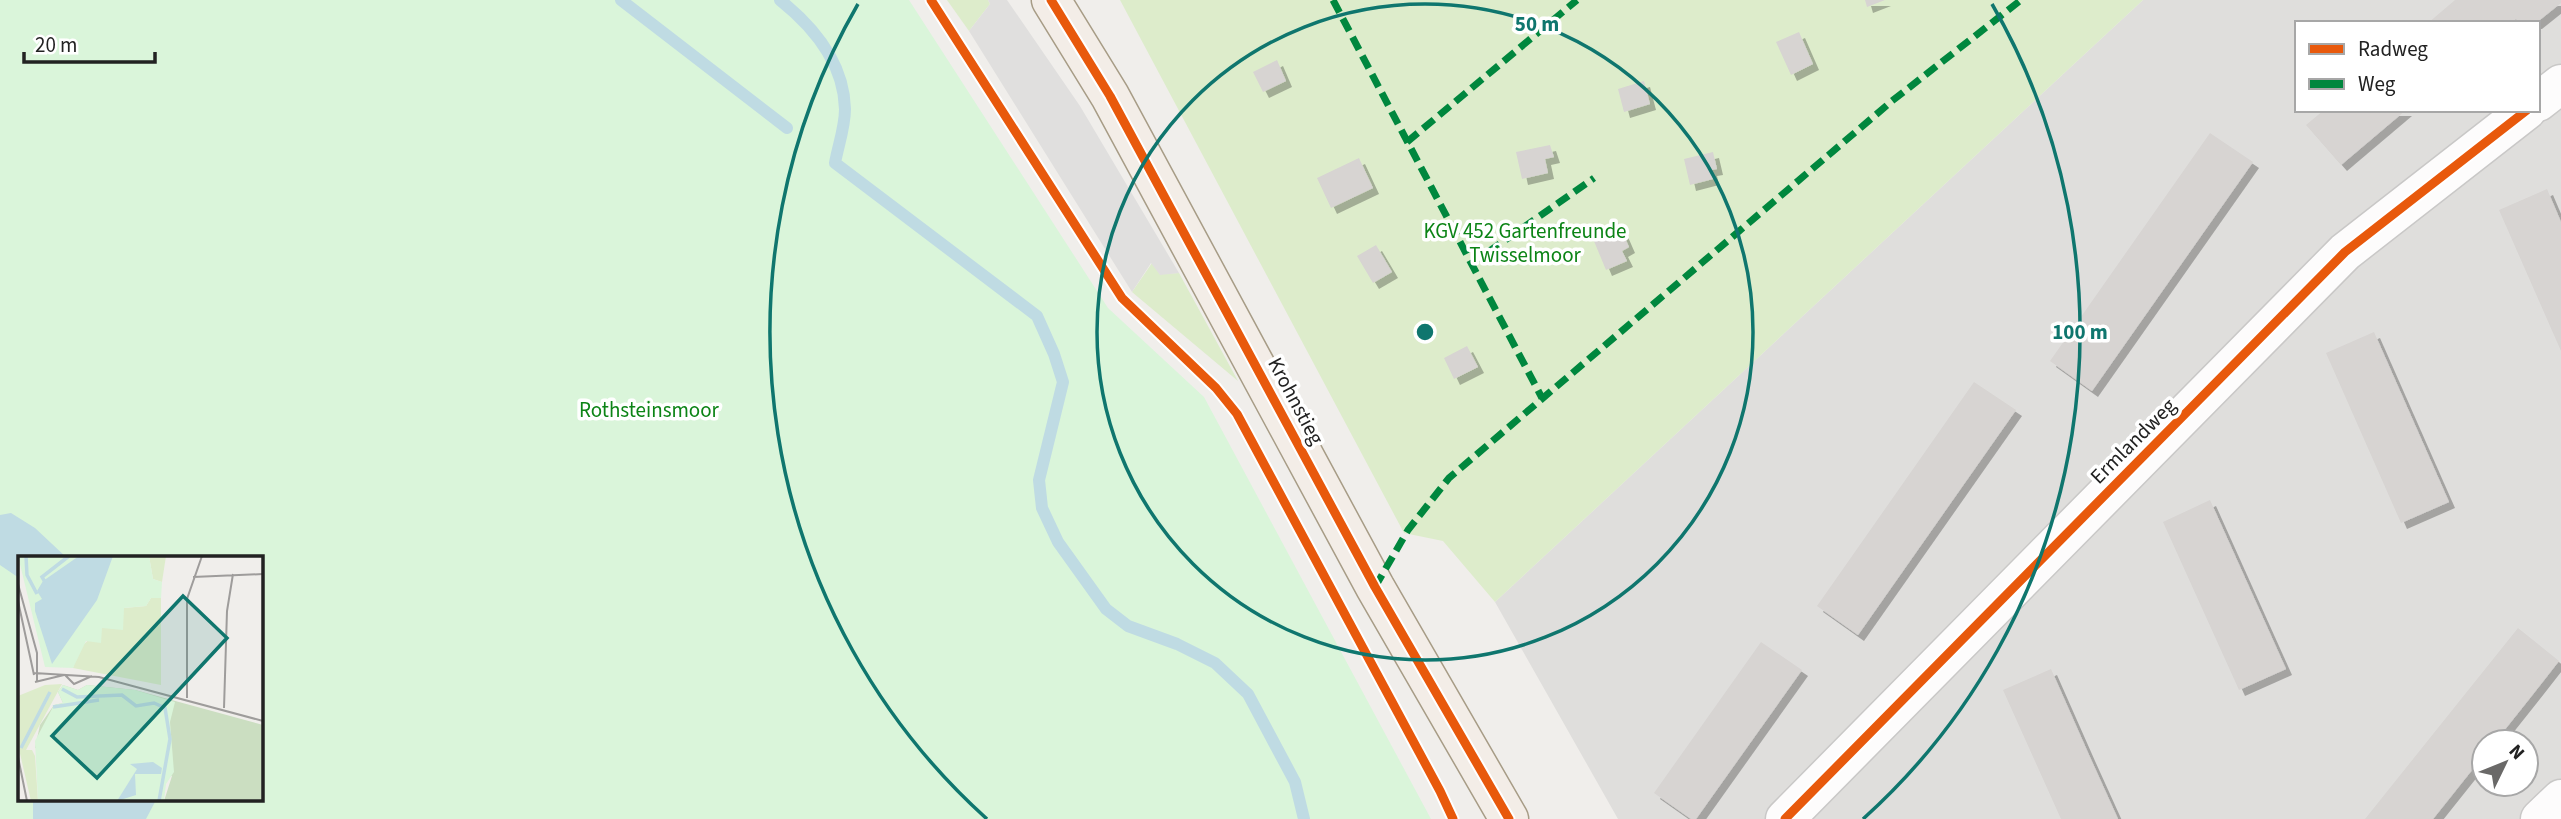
<svg xmlns="http://www.w3.org/2000/svg" width="2561" height="819" viewBox="0 0 2561 819" font-family="'Source Sans 3',sans-serif">
  <defs>
    <filter id="shadow"><feDropShadow dx="6" dy="6" stdDeviation="0" flood-color="#0004"/></filter>
  </defs>
  <rect width="100%" height="100%" fill="#f0eeeb"/>
  <path fill="#dfdedc" fill-rule="evenodd" d="M2143,0h418v819h-943l-123,-217zM2297,23h241v87h-241zM2484,742h42v42h-42z"/>
  <g fill="#ddeccb">
    <path d="M947,0h41l2,4 -21,27z"/>
    <path d="M1120,0h1023l-648,602 -52,-61 -39,-8z"/>
    <path d="M1152,263l8,11 19,-1 59,108 -106,-89z"/>
  </g>
  <path fill="#daf5da" fill-rule="evenodd" d="M0,0h909l199,308 96,89 227,422h-1431zM19,558h242v242h-242z"/>
  <path fill="#e0dfde" d="M988,0h19l73,106 99,167 -19,2 -9,-12 -19,29 -163,-261 21,-27z"/>
  <g fill="#bfdbe3">
    <path d="M11,513l24,15 32,30h-48v20l-19,-13v-50z"/>
    <path d="M33,800h123l-10,19h-113z"/>
  </g>
  <g fill="none" stroke-linecap="round" stroke-linejoin="round">
    <g stroke="#bfdbe3" stroke-width="12">
      <path d="M621,0l166,128"/>
      <path d="M780,0c35,28 64,63 65,109 0,18 -7,37 -10,54l202,153 17,38 9,28 -24,98 3,28 16,34 48,67 22,17 49,18 38,19 33,31 47,88 9,37"/>
    </g>
  </g>
  <g fill="#d7d4d2" filter="url(#shadow)">
    <path d="M1865,0h20l-18,7z"/>
    <path d="M2455,0h106v3l-25,20h-17l-3,-4 -5,4h-83z"/>
    <path d="M1799,32l14,32 -22,11 -15,-33z"/>
    <path d="M1277,60l9,21 -23,11 -10,-20z"/>
    <path d="M1644,81l6,23 -26,8 -6,-23z"/>
    <path d="M2324,110h82l-65,55 -35,-40z"/>
    <path d="M2210,133l43,29 -161,229 -42,-30z"/>
    <path d="M1550,145l4,12 -9,2 3,14 -26,6 -6,-27z"/>
    <path d="M1713,152l4,17 -6,1 2,9 -23,6 -6,-26z"/>
    <path d="M1359,158l14,30 -42,20 -14,-30z"/>
    <path d="M2547,189l14,33v129l-62,-141z"/>
    <path d="M1618,222l11,25 -7,4 5,10 -21,9 -15,-36z"/>
    <path d="M1376,245l16,27 -19,11 -16,-27z"/>
    <path d="M2374,332l75,170 -48,21 -75,-170z"/>
    <path d="M1467,346l11,21 -24,12 -10,-21z"/>
    <path d="M1974,382l42,28 -158,225 -41,-29z"/>
    <path d="M2210,500l76,169 -47,21 -76,-168z"/>
    <path d="M2518,628l41,33 -29,37 -35,44h-11v13l-51,64h-68z"/>
    <path d="M1761,642l41,28 -106,149h-5l-37,-26z"/>
    <path d="M2051,669l38,86 29,64h-57l-58,-129z"/>
  </g>
  <g fill="none" stroke-linecap="round" stroke-linejoin="round">
    <g stroke="#c9c8c7" stroke-width="41">
      <g id="minor">
        <path d="M2538,102l23,-18"/>
        <path d="M1785,819l560,-567 182,-142"/>
        <path d="M2540,819l21,-20"/>
      </g>
    </g>
    <g stroke="#a79c86" stroke-width="41">
      <path id="primary" d="M1051,0l59,96 265,491 134,232"/>
    </g>
    <use href="#minor" stroke="#fdfcfc" stroke-width="38"/>
    <use href="#primary" stroke="#f3ede7" stroke-width="38"/>
    <g stroke="#00873e" stroke-width="7" stroke-dasharray="14 7" stroke-linecap="butt">
      <path d="M1333,0l209,398"/>
      <path d="M1407,142l170,-142"/>
      <path d="M1471,264l123,-86"/>
      <path d="M1375,587l33,-57 41,-52 443,-377 129,-101"/>
    </g>
    <g stroke="#fff" stroke-width="13">
      <g id="cycleway">
        <path d="M931,0l191,298 94,90 21,26 203,377 13,28"/>
        <path d="M1051,0l59,96 265,491 134,232"/>
        <path d="M1785,819l560,-567 182,-142"/>
      </g>
    </g>
    <use href="#cycleway" stroke="#e8590c" stroke-width="9"/>
  </g>
  <g fill="none" stroke="#0f766e" stroke-width="3.5">
    <circle cx="1425" cy="332" r="328"/>
    <path d="M987 819A655 655 0 0 1 858 4M1992 4A655 655 0 0 1 1863 819"/>
  </g>
  <g text-anchor="middle" dominant-baseline="central" stroke-width="7" stroke-linejoin="round" paint-order="stroke">
    <g font-size="21" fill="#0c8416" stroke="#fff">
      <text x="1525" y="231">KGV 452 Gartenfreunde<tspan x="1525" dy="24">Twisselmoor</tspan></text>
      <text x="649" y="410">Rothsteinsmoor</text>
    </g>
    <g font-size="21" fill="#222" stroke="#fff">
      <text transform="translate(1296 401) rotate(62)">Krohnstieg</text>
      <text transform="translate(2133 441) rotate(-45)">Ermlandweg</text>
    </g>
  </g>
  <g transform="translate(18 556)">
    <rect width="245" height="245" fill="#f0eeeb"/>
    <path d="M131,0h17l-4,26 -9,-3zM133,42h10v87l-88,-17 5,-18 23,-22 23,-20 22,-2zM44,128l-36,66h6l3,6 3,45h-7l-13,-56v-49l27,-11z" fill="#ddeccb"/>
    <path d="M45,129l15,5 9,-5 48,5 128,35v76h-99l8,-25 -137,-28 5,-23 14,-20 9,-2 -5,-11z" fill="#cbdec1"/>
    <path d="M0,0h131l4,23 9,3 -1,16h-10l-5,8 -22,2 -1,22 -21,-2 -1,15 -15,-2 -13,27 -28,-1zM45,129l15,5 9,-5 48,5 40,12 -5,20 4,50 -8,12 -2,17h-126l-3,-60 19,-36 9,-2 -5,-11z" fill="#daf5da"/>
    <path d="M61,0h34l-16,44 -45,64 -17,-53v-8l7,-4 -5,-8 6,-10zM135,206l9,6 -1,6h-26l1,21 -19,6 20,-32 -7,-5z" fill="#bfdbe3"/>
    <path fill="none" stroke="#bfdbe3" stroke-width="3.5" d="M8,0l1,19 10,19M27,26l-3,-5 27,-21M44,133l15,8 45,-2 14,11 18,-3 11,5 5,31 -11,62M35,151l46,-7M3,192l29,-56"/>
    <path fill="none" stroke="#9e9c9b" stroke-width="2" d="M175,21l70,-3M0,28l19,69v28M0,45l16,74M16,117l65,4 164,44M47,119l9,9 18,-8M17,126l29,-7M169,142v-99l15,-43M206,152l3,-97 6,-37M0,201l9,44"/>
    <path fill="#0f766e" fill-opacity="0.15" stroke="#0f766e" stroke-width="3.5" d="M165,40l44,42 -130,140 -45,-42z"/>
    <rect width="245" height="245" fill="none" stroke="#222" stroke-width="3.5"/>
  </g>
  <circle cx="1425" cy="332" r="10" fill="#0f766e" stroke="#fff" stroke-width="3.5"/>
  <g font-size="21" text-anchor="middle" font-weight="bold" fill="#0f766e" stroke="#fff" stroke-width="7" stroke-linejoin="round" paint-order="stroke">
    <text x="1537" y="31">50 m</text>
    <text x="2080" y="339">100 m</text>
  </g>
  <rect x="2295" y="21" width="245" height="91" fill="#ffffff" stroke="#a7a7a7" stroke-width="2"/>
  <rect x="2309" y="44" width="35" height="10" fill="#e8590c" stroke="#a7a7a7" stroke-width="2"/>
  <text x="2358" y="56" font-size="21" fill="#222222">Radweg</text>
  <rect x="2309" y="79" width="35" height="10" fill="#00873e" stroke="#a7a7a7" stroke-width="2"/>
  <text x="2358" y="91" font-size="21" fill="#222222">Weg</text>
  <g transform="translate(2505 763) rotate(47)"><circle r="33" fill="#ffffff" stroke="#a7a7a7" stroke-width="2"/>
  <path d="M0-5L12 26L0 18L-12 26Z" fill="#6a6968"/>
  <text y="-10" font-size="19" font-weight="bold" text-anchor="middle" fill="#222222">N</text>
  </g>
  <path d="M24 52v10h131v-10" fill="none" stroke="#222222" stroke-width="3.5"/>
  <text x="35" y="52" font-size="21" fill="#222222" stroke="#ffffff" stroke-width="5" paint-order="stroke">20 m</text>
</svg>
